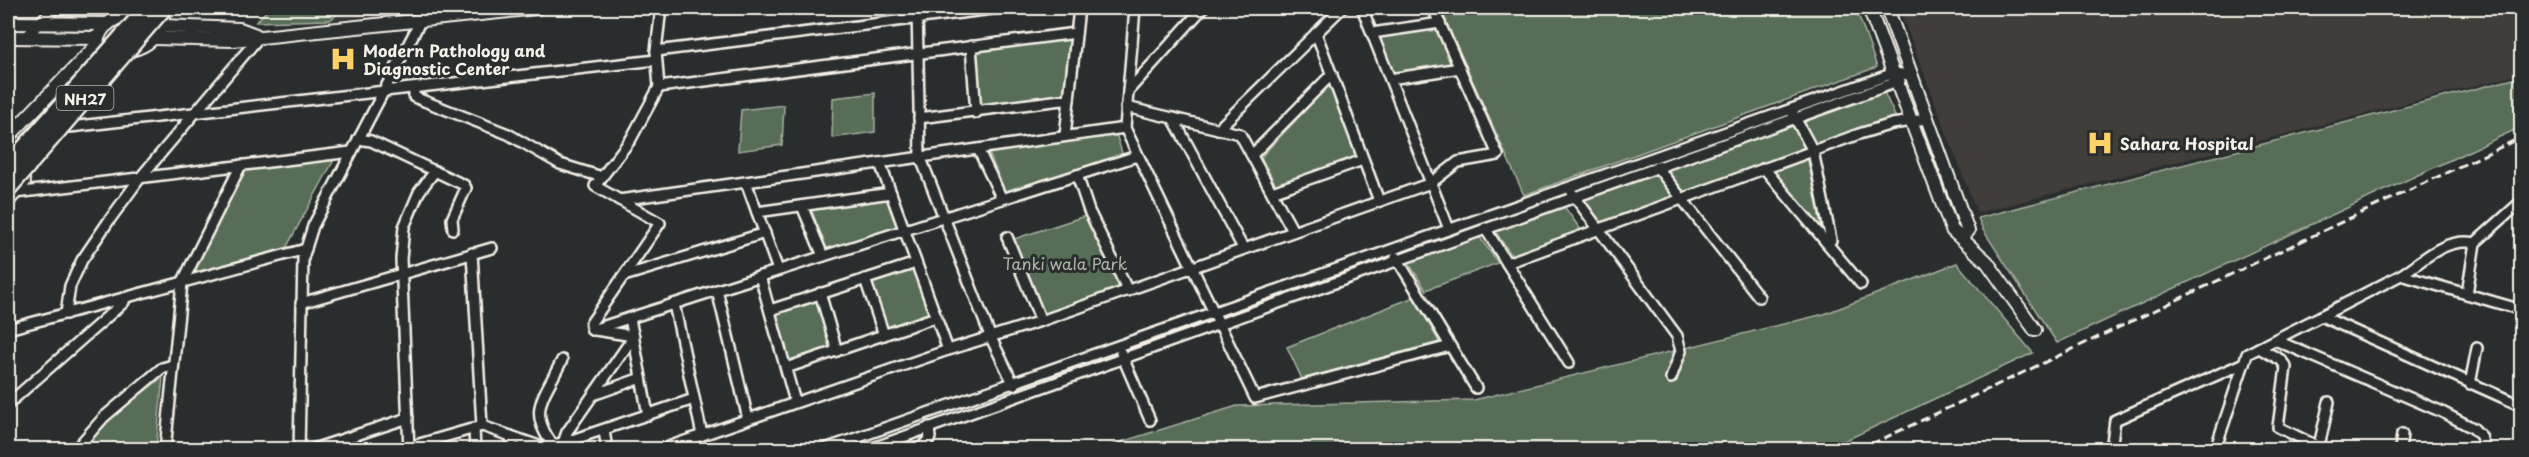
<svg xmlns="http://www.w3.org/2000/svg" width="2529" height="457" viewBox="0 0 2529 457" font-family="'Playpen Sans',sans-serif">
  <rect width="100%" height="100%" fill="#2a2d2e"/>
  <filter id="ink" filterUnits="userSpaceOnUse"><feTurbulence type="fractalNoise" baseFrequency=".0167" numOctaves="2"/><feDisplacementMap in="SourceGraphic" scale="12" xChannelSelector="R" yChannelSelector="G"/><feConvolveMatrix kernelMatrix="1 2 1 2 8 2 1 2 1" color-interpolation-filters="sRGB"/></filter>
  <g filter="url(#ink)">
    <g fill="#3f3e3a">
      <path d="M348,8h89l-105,12z"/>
      <path d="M1899,8h608l14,22v44l-544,139z"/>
    </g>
    <g fill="#586d59" stroke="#a6afa0" stroke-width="1.5">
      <path d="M60,8h51l-11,11 -50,-1z"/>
      <path d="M269,8h76l-15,12 -74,2z"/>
      <path d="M1440,8h416l21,59 -353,128z"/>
      <path d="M1435,27l17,39 -57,9 -16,-39z"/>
      <path d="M1070,37l-7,59 -83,11 -5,-56z"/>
      <path d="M2521,77v50l-464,216 -74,-113 -5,-12z"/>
      <path d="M1330,84l28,73 -81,30 -16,-30z"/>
      <path d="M1884,92l12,26 -81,26 -12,-24z"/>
      <path d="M875,93v39l-43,6 1,-40z"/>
      <path d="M784,105l-2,40 -44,6 3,-41z"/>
      <path d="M1792,124l12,24 -120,44 -19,-24z"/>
      <path d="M1116,134l7,22 -118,35 -17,-40z"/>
      <path d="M1807,156l15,73 -50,-59z"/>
      <path d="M334,160l-48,88 -96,27 56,-105z"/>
      <path d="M1656,172l19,23 -86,31 -17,-24z"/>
      <path d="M886,198l11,30 -70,21 -16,-40z"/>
      <path d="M1563,205l18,25 -68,27 -19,-27z"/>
      <path d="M1088,215l33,71 -78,28 -32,-74z"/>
      <path d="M1479,236l19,27 -72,27 -18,-28z"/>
      <path d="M1957,263l76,90 -206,96 -732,1 142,-44 237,-6 350,-86z"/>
      <path d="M913,266l18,49 -44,15 -16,-50z"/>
      <path d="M818,296l14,52 -42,14 -14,-52z"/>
      <path d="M1414,297l25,45 -137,37 -15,-32z"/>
      <path d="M163,377l-7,72h-74l32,-34z"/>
    </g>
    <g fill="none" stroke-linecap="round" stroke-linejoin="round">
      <g stroke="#f4f1e8" stroke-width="14">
        <g id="street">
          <path d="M917,8l3,148 71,182 23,47"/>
          <path d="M1135,8l-10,120 130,270 195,-52"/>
          <path d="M1362,8l87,221"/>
          <path d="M1316,33l63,168"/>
          <path d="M1372,33l68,-10"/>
          <path d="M26,37l28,-29"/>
          <path d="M971,46l5,67"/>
          <path d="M656,51l345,-43"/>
          <path d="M1390,79l70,-11"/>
          <path d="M659,87l417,-54"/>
          <path d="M414,90v7l94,37 52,30 42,13"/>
          <path d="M1128,91l75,-83"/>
          <path d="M1126,107l114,27 53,97"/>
          <path d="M1793,114l20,37 18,89 -5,2"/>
          <path d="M919,118l150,-19"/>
          <path d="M1173,118l70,130"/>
          <path d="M70,127l586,-67"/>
          <path d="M1218,129l124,-121"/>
          <path d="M1065,136l14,-128"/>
          <path d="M358,139l13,2 93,44 2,3 -14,31 1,10"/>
          <path d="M978,149l24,50"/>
          <path d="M1252,155l80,-81"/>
          <path d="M880,163l68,187"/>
          <path d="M1657,167l102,130"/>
          <path d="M1764,168l97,116"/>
          <path d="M1077,175l12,36 39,80"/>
          <path d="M746,182l32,88"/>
          <path d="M1272,192l91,-32"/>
          <path d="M15,193l336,-41"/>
          <path d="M1572,193l105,143 4,15 -10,27"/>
          <path d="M619,200l506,-72"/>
          <path d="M802,206l21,50"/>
          <path d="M757,212l134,-19"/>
          <path d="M1485,228l84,135"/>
          <path d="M1007,237l34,84"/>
          <path d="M472,253l10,173"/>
          <path d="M1396,257l80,131"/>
          <path d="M1507,263l352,-129 33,-10 34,-5"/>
          <path d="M2401,275c23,-15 44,-38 74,-32"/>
          <path d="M624,276l141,-43"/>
          <path d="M760,276l35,126"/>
          <path d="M865,279l19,56"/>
          <path d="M717,290l31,129"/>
          <path d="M820,293l17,58"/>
          <path d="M2467,294l8,-51 47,-42"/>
          <path d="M301,303l191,-55"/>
          <path d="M674,304l28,131"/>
          <path d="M770,310l146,-47"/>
          <path d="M66,314l4,-28 12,-26 26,-38 32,-44 120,-142"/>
          <path d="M2321,316l201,90"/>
          <path d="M630,318l18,97"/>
          <path d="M8,329l298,-80"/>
          <path d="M592,330l545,-174"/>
          <path d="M592,330l-1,-7 69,-100 -65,-37 36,-47 28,-52 -3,-36 5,-43"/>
          <path d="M2275,340l165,71 33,17 8,8 4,14"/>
          <path d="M2259,348l22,12 5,7 -8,60 47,23"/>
          <path d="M1121,353l29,67"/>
          <path d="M786,368l150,-51"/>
          <path d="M2470,384l7,-36"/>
          <path d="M593,395l48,-17"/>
          <path d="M8,404l116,-102v-3"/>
          <path d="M474,428l1,22"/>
          <path d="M604,430l3,20"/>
          <path d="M511,436l2,14"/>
          <path d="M563,443l4,-11 67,-96 -39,-6"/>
          <path d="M553,445c-27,-35 -8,-49 9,-85"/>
          <path d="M2217,445l12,5"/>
          <path d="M409,447l73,-21 60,21 21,-4 131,-44"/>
          <path d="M75,450l29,-33 58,-49 11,-3"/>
          <path d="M165,450l17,-167 59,-118"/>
          <path d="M299,450l4,-192 10,-32 108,-206"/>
          <path d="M310,450l98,-32"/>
          <path d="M409,450l-8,-191 3,-32 15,-35 16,-21"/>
          <path d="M659,450l289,-100 93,-29 390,-138 27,-21 40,-7 -65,-147"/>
          <path d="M822,450l1072,-377 16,2"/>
          <path d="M867,450l1033,-369"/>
          <path d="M919,450l11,-12 -1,-11"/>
          <path d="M2111,450l4,-30 129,-57"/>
          <path d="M2215,450l32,-96 154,-79 121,35"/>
          <path d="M2318,450l11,-48"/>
          <path d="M2400,450l2,-16"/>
        </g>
      </g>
      <g stroke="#f4f1e8" stroke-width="16">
        <g id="secondary">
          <path d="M1869,8l83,222 35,32 48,68"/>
          <path d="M1887,8l81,223 -6,5"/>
          <path d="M2520,8l2,2"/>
          <path d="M138,11l17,1 8,6c-5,30 -41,41 -66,27 1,-22 22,-29 41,-34z"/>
          <path d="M8,23l100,1"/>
          <path d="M163,26l77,3 16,6"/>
          <path d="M8,37l89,1"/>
          <path d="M155,38l78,2 304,-32"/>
          <path d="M8,137l89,-92"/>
          <path d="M8,201l16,-19"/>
        </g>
      </g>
      <use href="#street" stroke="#2a2d2e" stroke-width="9"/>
      <use href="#secondary" stroke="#2a2d2e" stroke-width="12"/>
      <path stroke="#f4f1e8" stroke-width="3" stroke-dasharray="9 4.5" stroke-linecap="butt" d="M1859,450l663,-313"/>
      <g stroke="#f4f1e8" stroke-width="21" stroke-linecap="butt">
        <g id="highway-bridge">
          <path d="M8,167l132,-150"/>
          <path d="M8,188l155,-180"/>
        </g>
      </g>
      <use href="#highway-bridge" stroke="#2a2d2e" stroke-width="16"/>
    </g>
  </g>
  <defs>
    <g id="hospital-bare" transform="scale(2.07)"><path d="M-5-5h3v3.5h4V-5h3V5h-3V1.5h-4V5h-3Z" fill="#ffd166" stroke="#2a2d2e" stroke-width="2.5" paint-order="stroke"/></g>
  </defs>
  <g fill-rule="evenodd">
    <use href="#hospital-bare" x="343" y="59"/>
    <use href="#hospital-bare" x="2100" y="143"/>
  </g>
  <g text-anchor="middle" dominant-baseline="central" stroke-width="6" stroke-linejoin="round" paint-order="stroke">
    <rect fill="#2a2d2e" stroke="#b7b6b0" stroke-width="1.5" x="56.5" y="86" width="57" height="24" rx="4.5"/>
    <g font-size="15" font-weight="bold" fill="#f4f1e8">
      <text x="85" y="98">NH27</text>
    </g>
    <g font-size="16" font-weight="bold" fill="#f4f1e8" stroke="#2a2d2e" text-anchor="start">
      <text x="363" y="50">Modern Pathology and<tspan x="363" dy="18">Diagnostic Center</tspan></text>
      <text x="2120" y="143">Sahara Hospital</text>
    </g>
    <g font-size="16" fill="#aeb6a8" stroke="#2a2d2e">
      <text x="1065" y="263">Tanki wala Park</text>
    </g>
  </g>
  <rect width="2529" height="457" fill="none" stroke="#2a2d2e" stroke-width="30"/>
  <rect x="15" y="15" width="2499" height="427" fill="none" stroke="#f4f1e8" stroke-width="2" filter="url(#ink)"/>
</svg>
